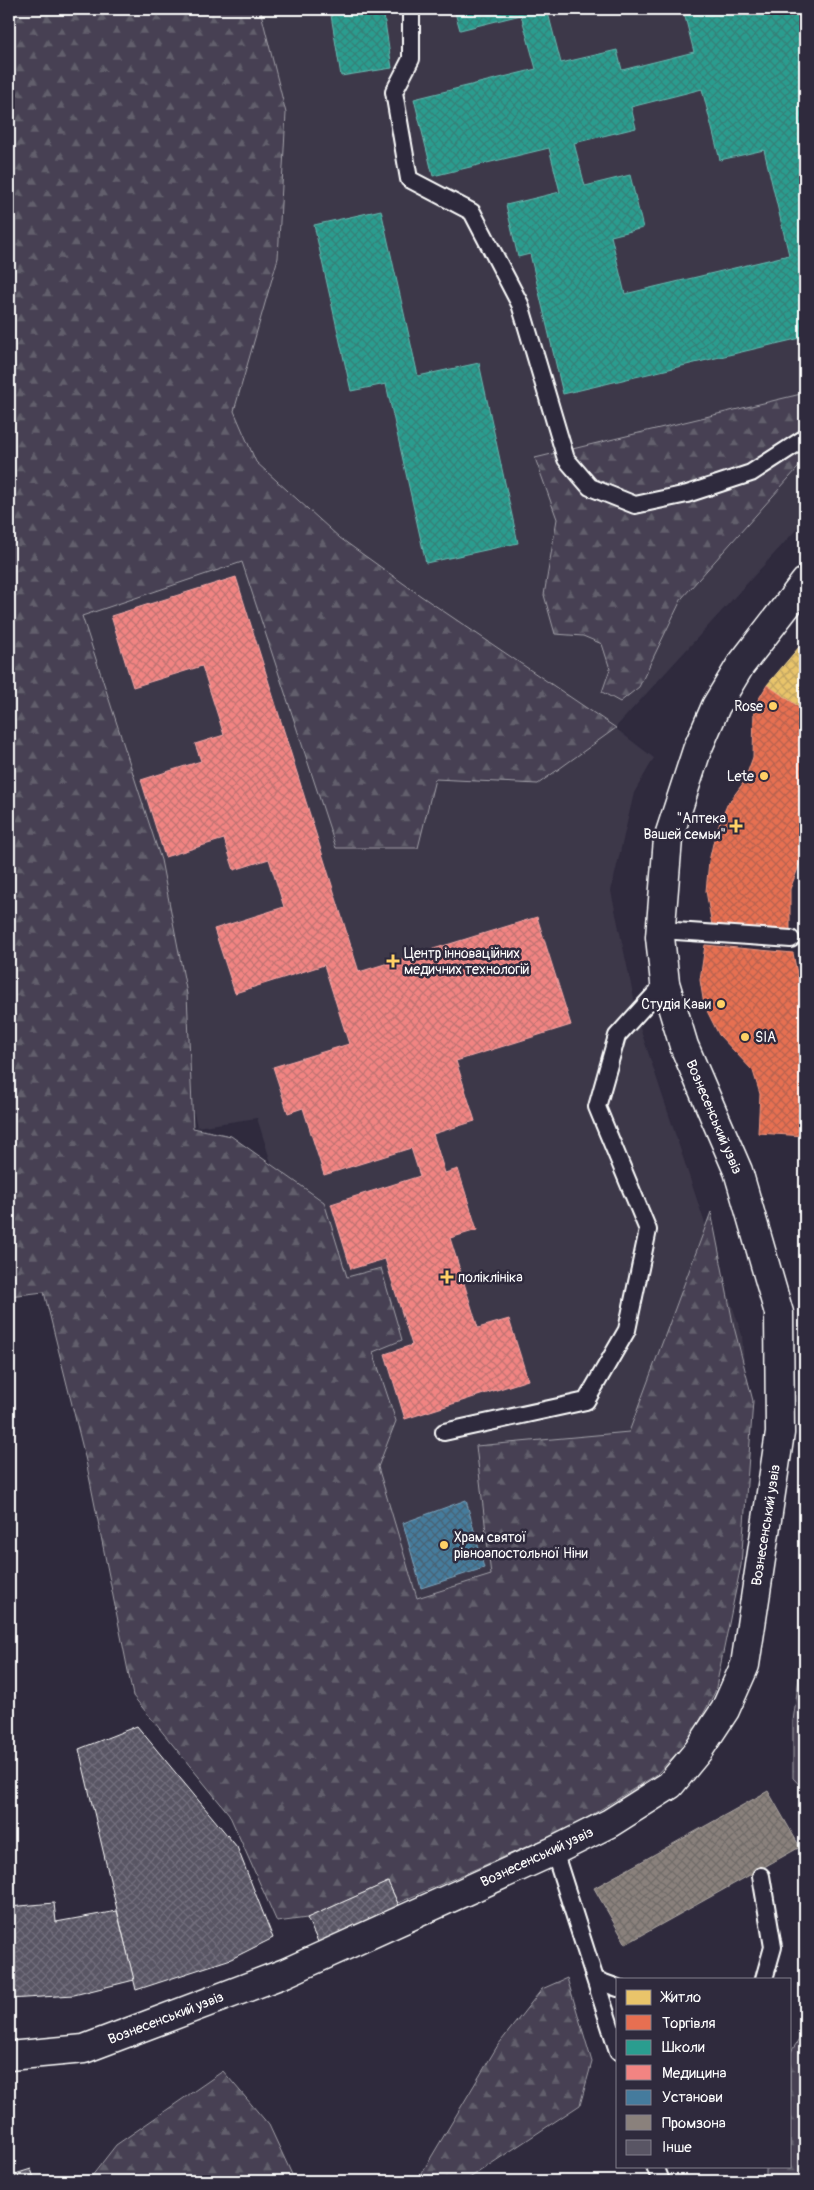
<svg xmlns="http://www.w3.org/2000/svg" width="814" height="2190" viewBox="0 0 814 2190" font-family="Pangolin,sans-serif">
  <defs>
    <pattern id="forest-firs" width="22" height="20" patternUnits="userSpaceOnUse" patternTransform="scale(1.25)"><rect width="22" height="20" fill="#464152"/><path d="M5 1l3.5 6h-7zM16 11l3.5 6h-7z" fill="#625e6c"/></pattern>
    <pattern id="homes-cross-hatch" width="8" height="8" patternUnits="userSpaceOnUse" patternTransform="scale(1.25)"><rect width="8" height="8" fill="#e9c46a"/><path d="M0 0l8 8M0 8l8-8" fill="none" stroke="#c2a662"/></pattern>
    <pattern id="shops-cross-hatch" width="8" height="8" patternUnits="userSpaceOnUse" patternTransform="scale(1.25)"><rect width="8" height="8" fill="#e76f51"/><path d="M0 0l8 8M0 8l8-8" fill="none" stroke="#b86450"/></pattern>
    <pattern id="schools-cross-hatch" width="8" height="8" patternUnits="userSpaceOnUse" patternTransform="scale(1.25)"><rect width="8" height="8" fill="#2a9d8f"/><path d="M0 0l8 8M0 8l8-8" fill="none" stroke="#368178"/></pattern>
    <pattern id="health-cross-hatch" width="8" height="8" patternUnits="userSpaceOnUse" patternTransform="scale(1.25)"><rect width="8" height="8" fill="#f28482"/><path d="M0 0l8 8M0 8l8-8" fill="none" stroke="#c07372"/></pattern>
    <pattern id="public-cross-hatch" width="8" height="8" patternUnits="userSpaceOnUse" patternTransform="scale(1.25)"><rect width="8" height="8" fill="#457b9d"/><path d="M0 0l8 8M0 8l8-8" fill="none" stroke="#486474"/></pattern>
    <pattern id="industry-cross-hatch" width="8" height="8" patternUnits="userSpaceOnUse" patternTransform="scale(1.25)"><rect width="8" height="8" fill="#8a817c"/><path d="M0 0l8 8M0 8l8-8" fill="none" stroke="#716c69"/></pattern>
    <pattern id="building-cross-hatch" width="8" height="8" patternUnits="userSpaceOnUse" patternTransform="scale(1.25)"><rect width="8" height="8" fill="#595564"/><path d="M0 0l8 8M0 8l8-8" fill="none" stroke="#726e7b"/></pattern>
  </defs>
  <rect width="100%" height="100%" fill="#2f2a3d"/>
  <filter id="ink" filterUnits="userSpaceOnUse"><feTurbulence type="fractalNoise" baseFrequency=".02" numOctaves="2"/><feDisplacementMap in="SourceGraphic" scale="10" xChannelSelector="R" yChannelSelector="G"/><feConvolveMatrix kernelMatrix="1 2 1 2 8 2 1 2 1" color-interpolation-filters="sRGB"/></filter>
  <g filter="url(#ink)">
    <path fill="#3c3749" d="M260,9h545v511l-190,208 39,30 -20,35 -23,98 30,140 101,304 5,69 -313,278 -177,-564 -60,9 -54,-245 -134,-380 269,-244 8,-144z"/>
    <g fill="url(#forest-firs)" stroke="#a2a0a8">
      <path d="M9,9h251l26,104 -8,145 -44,153 22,51 84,76 81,58 195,132 -78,56 -103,-5 -17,69h-82l-94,-286 -160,54 79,244 26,134 6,134 38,8 93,66 23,75 34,-9 21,72 -29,12 23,69 -18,46 39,131 74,-23 -15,-129 153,-14 82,-220 22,111 20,78 -12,164 -26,127 -25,47 -34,36 -82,51 -176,77 -10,-21 -81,36 -30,4 -48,-108 -96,-118 -47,-235 -42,-169 -35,4z"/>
      <path d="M805,393v67l-123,138 -43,89 -19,15 -18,-10 8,-23 -8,-25 -19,-8 -28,-2 -11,-39 13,-76 -22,-61z"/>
      <path d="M805,1634v157l-12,-13v-57z"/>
      <path d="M567,1978l25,84 -12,43 -115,76h-48l81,-136 44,-56z"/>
      <path d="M805,2031v150h-39v-15h24v-113z"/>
      <path d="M223,2071l46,54 26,56h-207l28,-36z"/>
    </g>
    <path fill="url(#homes-cross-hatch)" stroke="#f0d697" d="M805,640v71l-38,-26z"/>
    <g fill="url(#shops-cross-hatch)" stroke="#ee9a85">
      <path d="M767,685l38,26v140l-15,38v42l-78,-6 -6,-34 3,-30 6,-26 12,-30 17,-23 9,-25 1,-50z"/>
      <path d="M705,945l88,8 6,31 6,9v143l-47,-3 2,-39 -7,-23 -34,-36 -15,-30 -4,-25z"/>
    </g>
    <g fill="url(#schools-cross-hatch)" stroke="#6abab1" fill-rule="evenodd">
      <path d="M330,9h53l9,59 -51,8z"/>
      <path d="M454,9h93l14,54 56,-13 5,20 72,-18 -11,-43h122v328l-242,57 -33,-140 -12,3 -12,-52 54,-13 -11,-44 -116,28 -19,-77 122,-30 -15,-54 -61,15zM702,89l18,71 44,-10 25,105 -164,39 -14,-58 32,-8 -13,-53 -45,11 -11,-43 62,-15 -5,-21z"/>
      <path d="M381,210l37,166 61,-13 39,180 -92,20 -40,-179 -35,7 -37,-166z"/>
    </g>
    <path fill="url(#health-cross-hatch)" stroke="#f6a9a8" d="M236,577l123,395 178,-55 34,108 -115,36 19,60 -42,13 12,39 13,-4 19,61 -27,8 28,90 31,-9 19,61 -123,39 -20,-65 27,-9 -27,-86 -34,10 -20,-65 89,-28 -9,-28 -87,27 -21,-67 -15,5 -15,-46 76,-23 -25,-79 -89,28 -21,-64 70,-22 -15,-48 -35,11 -10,-31 -59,18 -24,-77 60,-19 -6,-17 29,-9 -22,-69 -69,21 -22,-71z"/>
    <path fill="url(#public-cross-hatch)" stroke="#7da3ba" d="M466,1500l18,68 -63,20 -18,-65z"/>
    <path fill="url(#industry-cross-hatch)" stroke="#ada7a3" d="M768,1791l32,56 -174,97 -32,-56z"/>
    <g fill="url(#building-cross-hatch)" stroke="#fff">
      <path d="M137,1726l100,121 36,91 -42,21 -95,31 -57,-241z"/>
      <path d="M388,1882l12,26 -81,36 -12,-26z"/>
      <path d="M54,1903l2,19 61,-11 17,69 -60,15 -65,4v-92z"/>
      <path d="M31,2169l4,12h-26v-5z"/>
    </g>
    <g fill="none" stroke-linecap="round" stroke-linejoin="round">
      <g stroke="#fff" stroke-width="20">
        <g id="service">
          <path d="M411,9v50l-17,33 15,87 63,33 48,92 46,155 24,28 45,18 52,-11 64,-21 54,-35"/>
          <path d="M661,930l130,9"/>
          <path d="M444,1432l142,-31 41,-71 21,-100 -51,-123 20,-71 48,-53"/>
          <path d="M554,1851l64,200"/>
          <path d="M761,1876l12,71 -9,32"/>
          <path d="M596,1980l22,8"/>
          <path d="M655,2166l6,15"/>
        </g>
      </g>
      <g stroke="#fff" stroke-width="31">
        <path id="minor" d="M9,2056l75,-7 201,-76 269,-122 56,-28 60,-38 28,-34 27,-41 20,-45 35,-232 -1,-120 -41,-142 -54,-125 -19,-63 -5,-46 8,-98 29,-89 19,-44 24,-40 65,-84"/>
      </g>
      <use href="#service" stroke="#2f2a3d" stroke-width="16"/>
      <use href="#minor" stroke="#2f2a3d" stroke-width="28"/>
    </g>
  </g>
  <g fill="#ffd166" stroke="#2f2a3d" stroke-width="2">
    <circle cx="773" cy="706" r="5"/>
    <circle cx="764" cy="776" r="5"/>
    <path d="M733.5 818.5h5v5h5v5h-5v5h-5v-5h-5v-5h5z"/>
    <path d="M390.5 953.5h5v5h5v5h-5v5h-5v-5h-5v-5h5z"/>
    <circle cx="721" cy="1004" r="5"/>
    <circle cx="745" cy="1037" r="5"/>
    <path d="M444.5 1269.5h5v5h5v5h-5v5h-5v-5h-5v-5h5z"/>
    <circle cx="444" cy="1545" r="5"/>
  </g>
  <g text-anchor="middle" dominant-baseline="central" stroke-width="5" stroke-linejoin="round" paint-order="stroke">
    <g font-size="14" fill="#fff" stroke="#2f2a3d" text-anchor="end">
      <text x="763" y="706">Rose</text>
      <text x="754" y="776">Lete</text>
      <text x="726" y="818">"Аптека<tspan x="726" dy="16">Вашей семьи"</tspan></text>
      <text x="404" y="953" text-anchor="start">Центр інноваційних<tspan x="404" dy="16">медичних технологій</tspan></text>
      <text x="711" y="1004">Студія Кави</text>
      <text x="755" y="1037" text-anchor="start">SIA</text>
      <text x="458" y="1277" text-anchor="start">поліклініка</text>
      <text x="454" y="1537" text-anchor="start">Храм святої<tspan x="454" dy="16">рівноапостольної Ніни</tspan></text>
    </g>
    <g font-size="14" fill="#fff" stroke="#2f2a3d">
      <text transform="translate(714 1117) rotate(67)">Вознесенський узвіз</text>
      <text transform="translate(766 1525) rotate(-81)">Вознесенський узвіз</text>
      <text transform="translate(537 1857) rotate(-25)">Вознесенський узвіз</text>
      <text transform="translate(166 2018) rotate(-21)">Вознесенський узвіз</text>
    </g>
  </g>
  <rect width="814" height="2190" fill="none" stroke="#2f2a3d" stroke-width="30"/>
  <rect x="15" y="15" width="784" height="2160" fill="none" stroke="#fff" stroke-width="2" filter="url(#ink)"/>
  <rect x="616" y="1978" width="175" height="190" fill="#2f2a3d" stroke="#827f8b"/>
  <rect x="626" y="1990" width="25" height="15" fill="#e9c46a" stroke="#827f8b"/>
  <text x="662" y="2002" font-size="15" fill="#ffffff">Житло</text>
  <rect x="626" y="2015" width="25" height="15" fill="#e76f51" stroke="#827f8b"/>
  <text x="662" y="2028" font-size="15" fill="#ffffff">Торгівля</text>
  <rect x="626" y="2040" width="25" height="15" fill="#2a9d8f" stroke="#827f8b"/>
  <text x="662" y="2052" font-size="15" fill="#ffffff">Школи</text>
  <rect x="626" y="2065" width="25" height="15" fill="#f28482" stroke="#827f8b"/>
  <text x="662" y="2078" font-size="15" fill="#ffffff">Медицина</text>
  <rect x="626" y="2090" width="25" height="15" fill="#457b9d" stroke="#827f8b"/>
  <text x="662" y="2102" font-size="15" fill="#ffffff">Установи</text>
  <rect x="626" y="2115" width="25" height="15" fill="#8a817c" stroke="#827f8b"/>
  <text x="662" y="2128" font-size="15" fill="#ffffff">Промзона</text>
  <rect x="626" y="2140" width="25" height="15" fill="#595564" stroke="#827f8b"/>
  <text x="662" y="2152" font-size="15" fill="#ffffff">Інше</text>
</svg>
